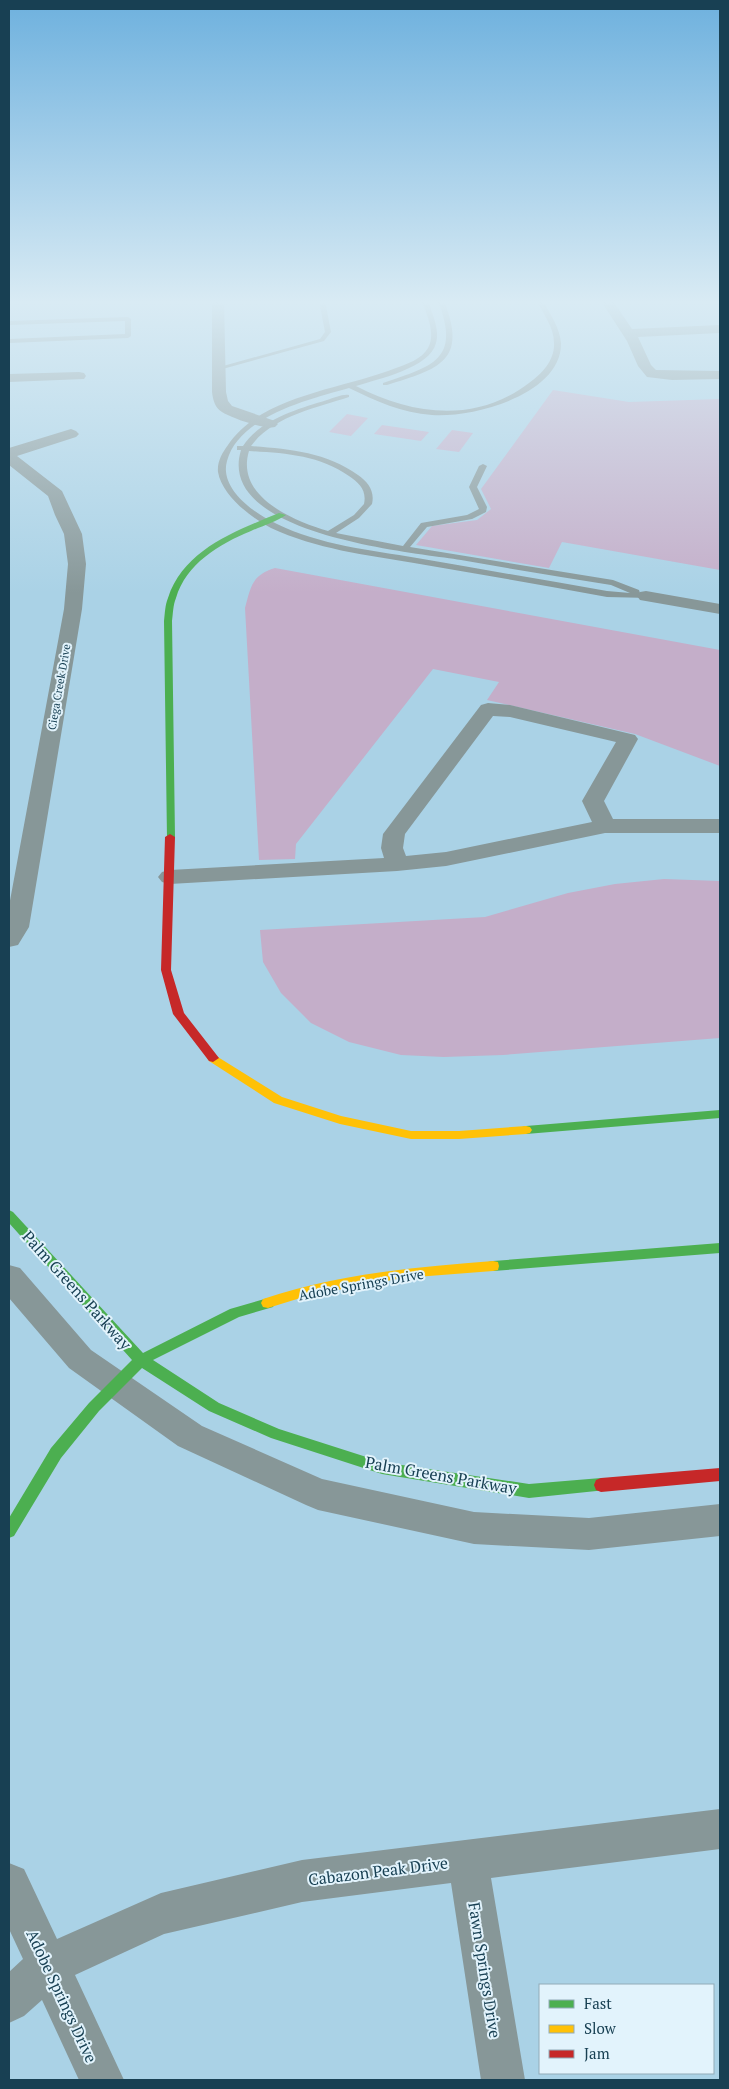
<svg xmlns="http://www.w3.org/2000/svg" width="729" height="2089" viewBox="0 0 729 2089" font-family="'PT Serif',serif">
  <rect width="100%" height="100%" fill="#aad2e6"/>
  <g fill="#c4aec9">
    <path d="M553,390l76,12 91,-3v171l-158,-28 -13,26 -133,-23 16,-19 45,-6 14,-11 -10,-20z"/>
    <path d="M347,414l21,4 -17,18 -22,-4z"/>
    <path d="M382,425l47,7 -8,9 -47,-7z"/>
    <path d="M452,430l21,3 -14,19 -23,-3z"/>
    <path d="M275,568l445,82v116l-85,-32 -148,-34 12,-18 -66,-13 -137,175 -1,15 -36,1 -14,-252c6,-22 7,-33 30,-40z"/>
    <path d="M664,879l56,2v157l-217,17 -59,2 -43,-2 -52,-13 -38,-19 -30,-30 -18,-31 -3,-32 225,-13 83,-24 47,-9z"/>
  </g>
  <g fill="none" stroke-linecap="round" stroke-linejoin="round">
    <g fill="#879798" fill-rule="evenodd">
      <path d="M319,301h6l6,31 -7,9 -105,29 -3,-2 104,-29 5,-7z"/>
      <path d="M422,301h6c4,13 12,28 8,42 -6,25 -58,36 -80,43 56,29 119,38 173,-3 13,-9 26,-23 25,-40 0,-16 -11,-29 -17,-42h6c7,13 17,27 18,42 1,52 -89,75 -129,72 -30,-2 -56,-14 -83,-27 -39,11 -110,28 -122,73 -8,28 28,53 50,63 43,21 93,26 140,34 63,11 127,22 190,33l23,2 -19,-8c-50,-8 -100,-16 -150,-25 -50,-8 -246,-25 -220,-110h-4v-4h6c18,-27 55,-37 84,-46 7,-2 15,-6 22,-5v2c-33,11 -76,19 -98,49 38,3 75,6 107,29 10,7 17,16 14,29l-13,14 -23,15 67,13 18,-23 46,-8 12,-6 -10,-22 10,-21 4,-2 4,2 -10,21 10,20 -1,5 -14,7 -45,8 -17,20 203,33 26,10 1,3 9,1v4l-42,-1c-64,-12 -129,-23 -193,-34 -48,-8 -98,-14 -143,-35 -19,-10 -49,-32 -53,-56 -1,-10 4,-19 10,-27 33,-50 116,-56 168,-77 11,-4 26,-9 32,-20 8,-14 -1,-33 -6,-47zM249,451c35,2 70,4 100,25 10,7 18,14 15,28l-10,11 -26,16c-34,-10 -93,-34 -79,-80z"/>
      <path d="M438,301h6c24,60 -5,68 -57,84h-4v-2c50,-17 78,-23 55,-82z"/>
      <path d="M128,317l3,2v17l-3,2 -119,5v-4l116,-5v-13l-116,4v-4z"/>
    </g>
    <g fill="#879798" fill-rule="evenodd">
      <path d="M212,301h12l2,91 2,9 4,5 43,15 3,3 -3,3c-9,3 -44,-9 -53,-15 -7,-4 -9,-12 -10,-20z"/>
      <path d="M601,301h12l19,28 88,-4v8l-82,4 13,28 5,5 64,1v8l-48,1 -25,-3 -9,-11 -11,-25z"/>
      <path d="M79,372l5,1 2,3 -2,3 -75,3v-8z"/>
      <path d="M71,429l5,2 3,3 -3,3 -59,19 45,35 20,43 4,30 -4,45 -53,318 -11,18 -9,2v-41l55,-297 4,-45 -4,-30 -9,-19 -7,-19 -39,-31v-17z"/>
      <path d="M646,591l74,13v10l-80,-14 -3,-4 3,-4z"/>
      <path d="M488,703l22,2 125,30 3,4 -34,62 9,18h107v14h-115l-159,33 -49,5 -227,13 -8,-2 -4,-5 4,-5 8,-2 214,-12 -3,-10 2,-14 98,-129zM493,716l17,1 106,25 -34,59 10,21 -146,30 -40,4 -3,-8 2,-14z"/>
      <path d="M9,1265l11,3 71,82 111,76 120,53 152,33 115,6 131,-14v32l-131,14 -115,-6 -156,-34 -12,-5 -128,-59 -109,-78 -60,-70z"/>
      <path d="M720,1809v40l-229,29 34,202h-44l-30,-197 -149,19 -138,32 -89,41 49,105h-45l-37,-80 -18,16 -15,7v-51l14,-13 -14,-30v-66l15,6 33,70 104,-46 141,-33z"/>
    </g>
    <g fill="#4caf50" fill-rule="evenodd">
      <path d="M279,513l7,2c-10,7 -24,11 -35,16 -32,13 -65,33 -75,67 -3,7 -3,16 -4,23l3,216 -5,3 -3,-1 -3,-218c1,-8 1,-16 4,-23 16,-49 68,-67 111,-85z"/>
      <path d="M720,1110v8l-194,16 -4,-1 -2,-3 2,-3 4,-1z"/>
      <path d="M9,1210l4,2 130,141 87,-44 38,-11 5,1 2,4 -2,4 -34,10 -86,43 66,43 60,26 103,33 147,22 72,-6 5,2 2,5 -2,5 -77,8 -147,-24 -111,-36 -62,-27 -67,-43 -43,43 -38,47 -47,78 -5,2v-20l42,-70 38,-45 43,-43 -123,-137z"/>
      <path d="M720,1243v10l-227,18 -5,-1 -1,-4 1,-4 5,-1z"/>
    </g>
    <g fill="#ffc107" fill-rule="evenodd">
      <path d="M213,1054l69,43 59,19 70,15h48l67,-5 4,1 2,3 -2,3 -4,1 -67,5h-48l-71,-15 -66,-21 -65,-42 -2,-3z"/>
      <path d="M493,1261l5,1 1,4 -1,4 -5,1 -90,7 -93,17 -42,13 -5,-1 -2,-4 2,-4c75,-25 152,-32 230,-38z"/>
    </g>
    <g fill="#c62828" fill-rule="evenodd">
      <path d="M170,834l5,3 -4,133 13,43 35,45 -6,4 -4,-1 -36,-47 -12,-44 4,-133z"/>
      <path d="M720,1468v13l-119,11 -5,-2 -2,-5 2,-5 5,-2z"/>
    </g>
  </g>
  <linearGradient id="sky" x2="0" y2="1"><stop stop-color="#6eb1de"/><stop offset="0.51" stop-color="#d9ebf4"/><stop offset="1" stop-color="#d9ebf4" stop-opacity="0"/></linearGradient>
  <rect width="729" height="593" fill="url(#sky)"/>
  <g text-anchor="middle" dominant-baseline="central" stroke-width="4" stroke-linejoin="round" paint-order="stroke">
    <g font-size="11" fill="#184053" stroke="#e2f3fc">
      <text transform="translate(59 687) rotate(-80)">Ciega Creek Drive</text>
    </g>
    <g font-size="14" fill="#184053" stroke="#e2f3fc">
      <text transform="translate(361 1284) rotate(-10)">Adobe Springs Drive</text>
    </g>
    <g font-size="16" fill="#184053" stroke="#e2f3fc">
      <text transform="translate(77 1290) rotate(48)">Palm Greens Parkway</text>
      <text transform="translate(441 1475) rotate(10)">Palm Greens Parkway</text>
      <text transform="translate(378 1871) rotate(-7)">Cabazon Peak Drive</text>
      <text transform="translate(485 1970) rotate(81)">Fawn Springs Drive</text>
      <text transform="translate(62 1996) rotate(65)">Adobe Springs Drive</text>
    </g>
  </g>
  <rect width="729" height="2089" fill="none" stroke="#184053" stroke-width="20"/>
  <rect x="539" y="1984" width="175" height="90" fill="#e2f3fc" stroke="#91abb8"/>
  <rect x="549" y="2000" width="25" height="8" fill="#4caf50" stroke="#91abb8"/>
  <text x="584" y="2009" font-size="15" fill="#184053">Fast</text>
  <rect x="549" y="2025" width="25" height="8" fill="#ffc107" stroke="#91abb8"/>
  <text x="584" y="2034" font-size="15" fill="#184053">Slow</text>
  <rect x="549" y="2050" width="25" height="8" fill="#c62828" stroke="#91abb8"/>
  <text x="584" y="2059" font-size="15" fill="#184053">Jam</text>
</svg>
